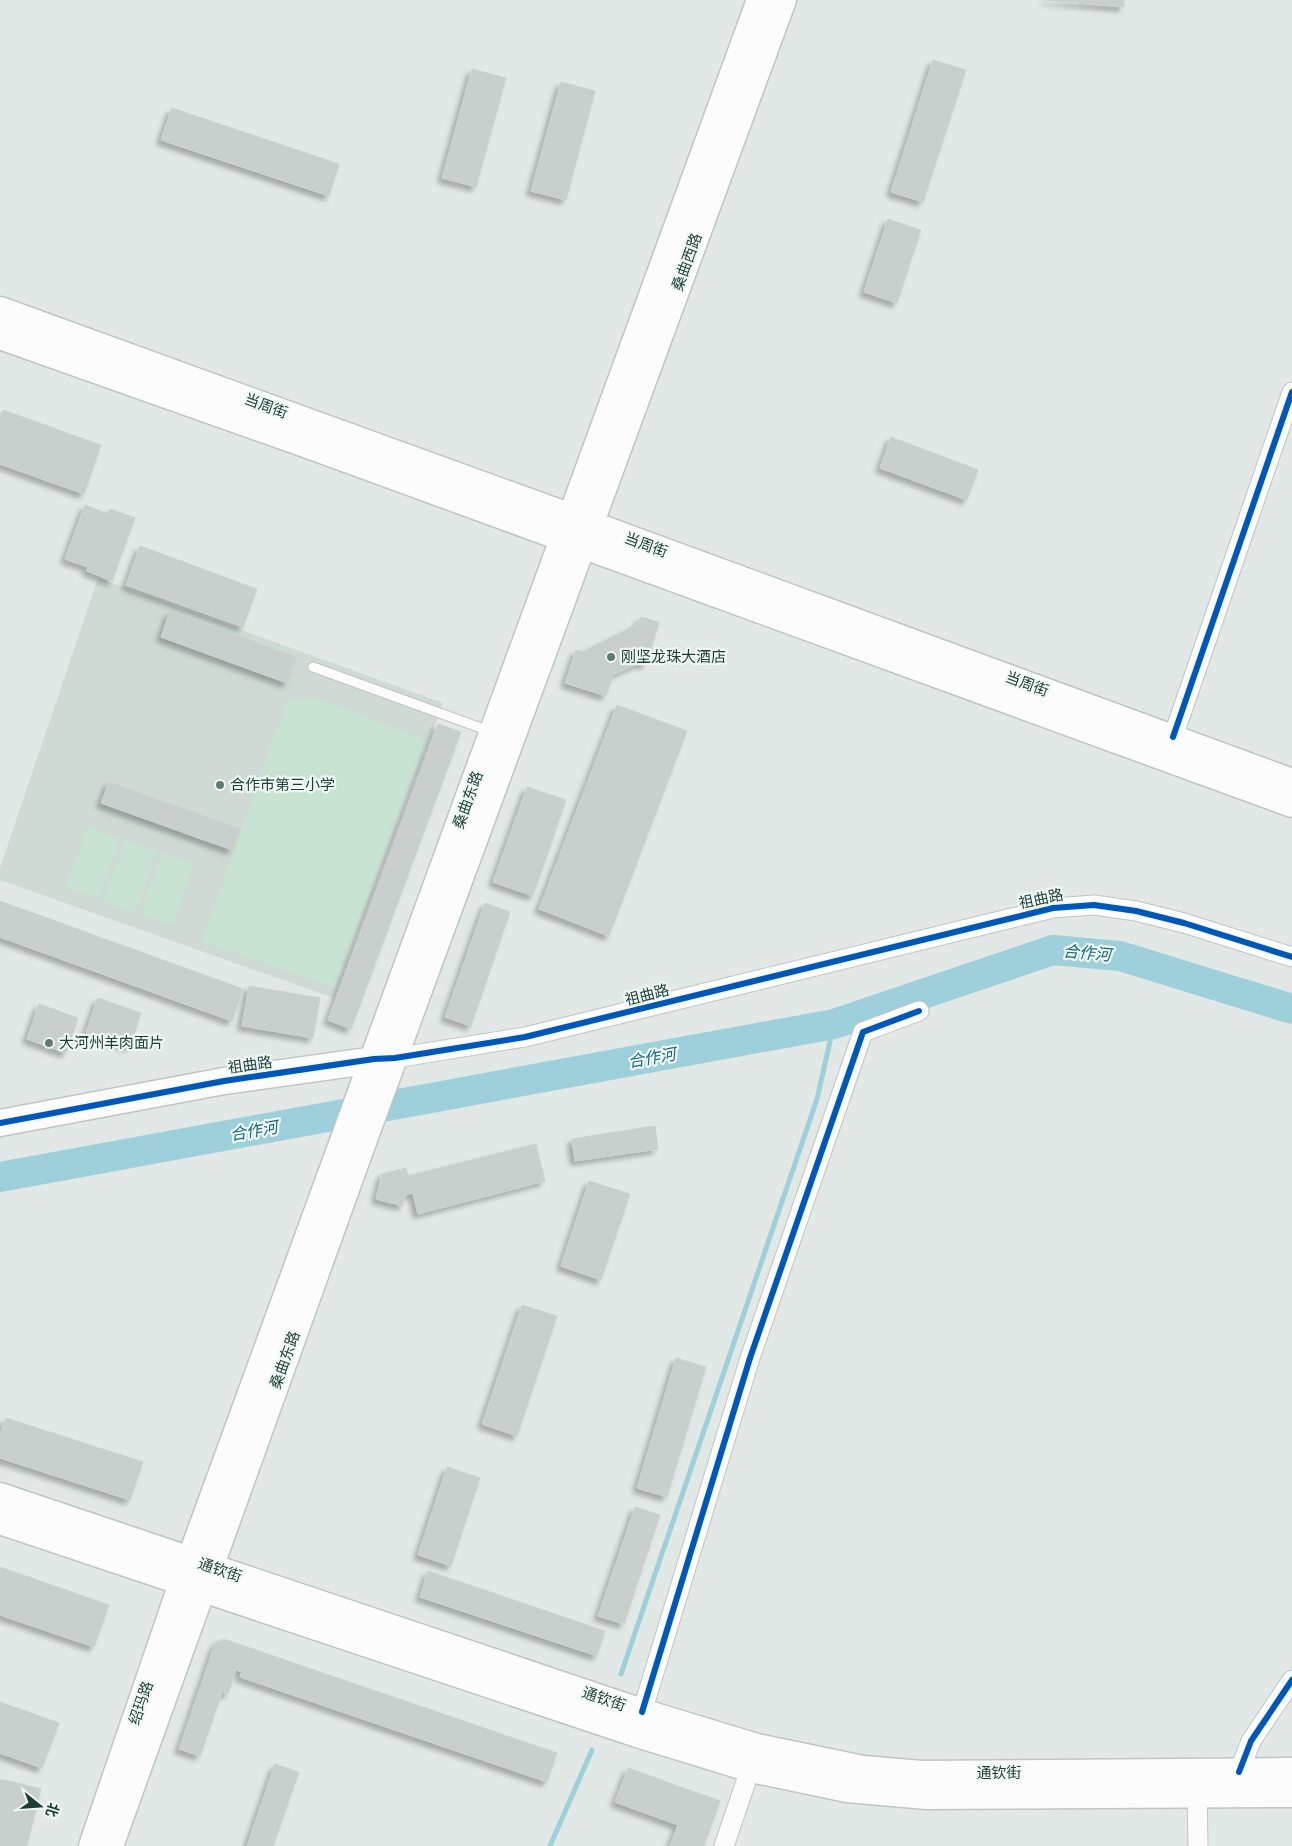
<svg xmlns="http://www.w3.org/2000/svg" width="1292" height="1846" viewBox="0 0 1292 1846" font-family="Jost,'Noto Sans SC',sans-serif">
  <defs>
    <filter id="shadow"><feDropShadow dx="-4.5" dy="4.5" stdDeviation="2.5" flood-color="#0004"/></filter>
  </defs>
  <rect width="100%" height="100%" fill="#e2e8e5"/>
  <path fill="#cfdad5" d="M98,578l345,125 -109,295 -334,-118v-12z"/>
  <g fill="#c9e3d2">
    <path d="M313,697l113,43 -91,247 -133,-45 85,-241z"/>
    <path d="M88,827l32,12 -22,60 -32,-11z"/>
    <path d="M125,840l32,12 -22,61 -32,-12z"/>
    <path d="M162,853l32,11 -22,61 -32,-11z"/>
  </g>
  <g fill="none" stroke-linecap="round" stroke-linejoin="round">
    <g stroke="#9dd0db" stroke-width="5">
      <path d="M621,1674l196,-575 17,-75"/>
      <path d="M550,1846l42,-96"/>
    </g>
    <path stroke="#9dd0db" stroke-width="30" d="M0,1177l834,-153 219,-74 67,6 172,53"/>
  </g>
  <g fill="#c8cfcc" stroke="#cad1ce" filter="url(#shadow)">
    <path d="M1045,0h79v7z"/>
    <path d="M933,60l33,10 -43,132 -32,-10z"/>
    <path d="M472,69l34,9 -30,109 -34,-9z"/>
    <path d="M561,82l34,9 -29,109 -35,-9z"/>
    <path d="M172,108l167,56 -10,32 -168,-56z"/>
    <path d="M888,219l33,11 -24,73 -33,-11z"/>
    <path d="M3,410l98,35 -17,49 -84,-30v-45z"/>
    <path d="M891,437l87,33 -11,30 -87,-32z"/>
    <path d="M85,505l23,9 2,-5 25,9 -23,63 -25,-10 1,-4 -23,-8z"/>
    <path d="M140,546l117,43 -14,38 -117,-42z"/>
    <path d="M170,611l126,46 -9,26 -126,-46z"/>
    <path d="M641,617l18,5 -13,43 -7,-2 -26,12 -7,21 -41,-13 11,-33 6,2 56,-28z"/>
    <path d="M617,705l70,26 -78,205 -70,-27z"/>
    <path d="M438,724l23,8 -110,297 -23,-9z"/>
    <path d="M109,782l131,47 -8,21 -131,-47z"/>
    <path d="M527,787l39,13 -33,96 -40,-14z"/>
    <path d="M0,901l243,88 -11,32 -232,-84z"/>
    <path d="M485,903l25,9 -39,114 -26,-9z"/>
    <path d="M249,986l71,12 -7,40 -71,-12z"/>
    <path d="M98,998l43,15 -11,34 -44,-15z"/>
    <path d="M39,1004l39,14 -12,35 -39,-14z"/>
    <path d="M655,1126l3,23 -83,12 -3,-22z"/>
    <path d="M536,1144l9,37 -127,33 -5,-21 -8,2 -2,11 -27,-7 6,-25 24,-6 2,8z"/>
    <path d="M589,1181l41,13 -29,86 -40,-14z"/>
    <path d="M522,1305l35,11 -40,120 -35,-12z"/>
    <path d="M676,1358l30,9 -39,130 -30,-9z"/>
    <path d="M6,1418l137,44 -13,38 -130,-42v-23z"/>
    <path d="M447,1467l33,11 -29,88 -33,-11z"/>
    <path d="M635,1507l25,8 -36,109 -26,-8z"/>
    <path d="M0,1567l109,38 -15,42 -94,-32z"/>
    <path d="M428,1571l177,60 -8,25 -177,-59z"/>
    <path d="M223,1639l27,9 -8,24 -6,-2 -8,24 -6,-2 -22,64 -21,-7 35,-102 3,-5z"/>
    <path d="M250,1648l307,105 -10,29 -307,-105z"/>
    <path d="M0,1702l59,21 -17,45 -42,-15z"/>
    <path d="M275,1764l24,8 -26,74h-26z"/>
    <path d="M628,1768l92,33 -16,45h-34l8,-21 -63,-23z"/>
    <path d="M0,1779l41,10 -14,57h-27z"/>
  </g>
  <g fill="none" stroke-linecap="round" stroke-linejoin="round">
    <g stroke="#bfc5c3" stroke-width="11">
      <path id="lane" d="M313,667l179,65"/>
    </g>
    <g stroke="#bfc5c3" stroke-width="21">
      <g id="street">
        <path d="M1173,737l119,-345"/>
        <path d="M395,1058l130,-21 528,-129 41,-3 42,6 48,12 108,34"/>
        <path d="M642,1712l108,-354 113,-326 56,-21"/>
        <path d="M1239,1772l12,-31 41,-61"/>
        <path d="M1197,1783l1,63"/>
        <path d="M724,1846l30,-88"/>
      </g>
    </g>
    <g stroke="#bdc6c3" stroke-width="29">
      <g id="secondary">
        <path d="M0,310l571,207 721,265"/>
        <path d="M0,336l308,109 984,359"/>
        <path d="M0,1123l224,-42 165,-23"/>
        <path d="M0,1496l642,216 115,35 106,22 59,5 370,-3"/>
        <path d="M0,1521l637,213 114,35 96,20 79,7 366,-2"/>
        <path d="M92,1846l98,-286 570,-1560"/>
        <path d="M110,1846l249,-693 424,-1153"/>
      </g>
    </g>
    <use href="#lane" stroke="#fbfcfb" stroke-width="9"/>
    <use href="#street" stroke="#fbfcfb" stroke-width="19"/>
    <use href="#secondary" stroke="#fbfcfb" stroke-width="26"/>
    <g stroke="#eff8f4" stroke-width="9">
      <g id="cycleway">
        <path d="M1173,737l119,-345"/>
        <path d="M0,1123l224,-42 150,-22 21,-1 130,-21 528,-129 41,-3 42,6 48,12 108,34"/>
        <path d="M642,1712l108,-354 113,-326 56,-21"/>
        <path d="M1239,1772l12,-31 41,-61"/>
      </g>
    </g>
    <use href="#cycleway" stroke="#0057b8" stroke-width="6"/>
  </g>
  <g fill="#637973" stroke="#eff8f4" stroke-width="2">
    <circle cx="611" cy="657" r="5"/>
    <circle cx="220" cy="785" r="5"/>
    <circle cx="49" cy="1043" r="5"/>
  </g>
  <g text-anchor="middle" dominant-baseline="central" stroke-width="4.5" stroke-linejoin="round" paint-order="stroke">
    <g font-size="15" fill="#1e3d36" stroke="#eff8f4">
      <text transform="translate(687 262) rotate(-70)">桑曲西路</text>
      <text transform="translate(266 406) rotate(20)">当周街</text>
      <text transform="translate(646 545) rotate(20)">当周街</text>
      <text transform="translate(1027 684) rotate(20)">当周街</text>
      <text transform="translate(468 800) rotate(-70)">桑曲东路</text>
      <text transform="translate(1041 899) rotate(-12)">祖曲路</text>
      <text transform="translate(647 995) rotate(-14)">祖曲路</text>
      <text transform="translate(250 1065) rotate(-8)">祖曲路</text>
      <text transform="translate(285 1360) rotate(-70)">桑曲东路</text>
      <text transform="translate(220 1570) rotate(19)">通钦街</text>
      <text transform="translate(604 1699) rotate(19)">通钦街</text>
      <text transform="translate(141 1703) rotate(-71)">绍玛路</text>
      <text x="999" y="1773">通钦街</text>
    </g>
    <g font-size="15" fill="#1e3d36" stroke="#eff8f4" text-anchor="start">
      <text x="621" y="657">刚坚龙珠大酒店</text>
      <text x="230" y="785">合作市第三小学</text>
      <text x="59" y="1043">大河州羊肉面片</text>
    </g>
    <g font-size="16" font-style="italic" fill="#13687e" stroke="#eff8f4">
      <text transform="translate(1087 953) rotate(5)">合作河</text>
      <text transform="translate(652 1058) rotate(-10)">合作河</text>
      <text transform="translate(254 1131) rotate(-10)">合作河</text>
    </g>
  </g>
  <g transform="translate(40 1806) rotate(107)" stroke="#eff8f4" stroke-width="4" paint-order="stroke">
  <path d="M0-4L9 19L0 12L-9 19Z" fill="#1e3d36"/>
  <text y="-8" font-size="14" font-weight="bold" text-anchor="middle" fill="#1e3d36">北</text>
  </g>
</svg>
